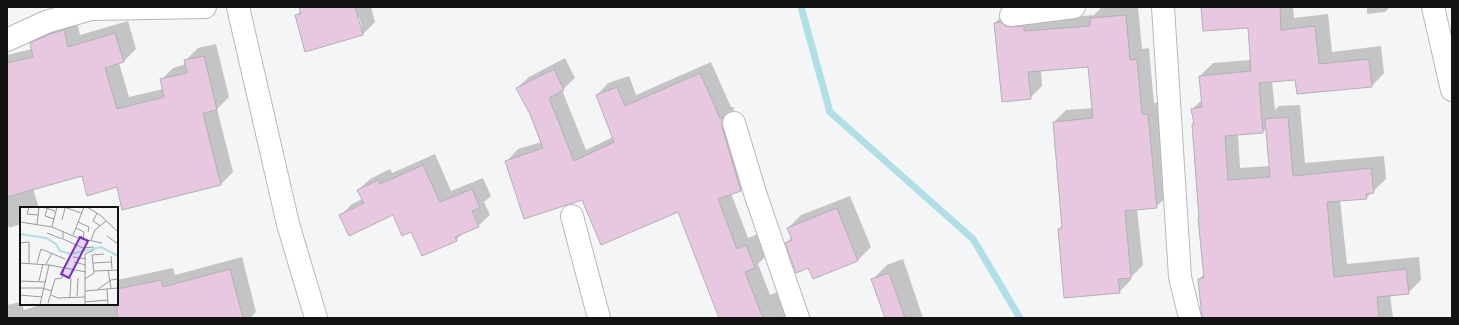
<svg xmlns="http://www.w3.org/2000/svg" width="1459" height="325" viewBox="0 0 1459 325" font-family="'PT Serif',serif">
  <rect width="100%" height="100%" fill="#f3f5f7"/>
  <g fill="#0003" fill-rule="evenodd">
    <path d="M300,7h71l4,15 -12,12 -57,17 -10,-35 5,-6zM359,17l3,11h-2l-3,-10z"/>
    <path d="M1102,7h36l4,42 7,-1 5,55 6,-1 8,93 -12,12 -19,2 6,56 -12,12v3l-12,12 -60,-63 4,-4 -9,-103 12,-12 27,-2 -4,-42 -48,4 1,16 -12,12 -35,-75 12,-12 29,9 58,-5z"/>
    <path d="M1202,7h91l1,11 34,-4 4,38 49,-6 3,27 -12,13 -76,-7 -24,2 3,29 4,-4 21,-1 5,58 79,-7 2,23 -20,19 -26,2 7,64 72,-7 2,23 -13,13 -18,1 3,24h-181l-13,-39 5,-5 -11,-150 2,-1 -3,-14 10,-9 -2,-24 13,-13 38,-3 -2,-33zM1267,128l3,38 -30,2 -2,-34 25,-2z"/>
    <path d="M1367,7h23l-5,5 -18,2z"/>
    <path d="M76,18l4,17 48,-14 8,28 -13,13 -4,1 10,34 34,-8 -2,-9 12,-12 13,-4v-4l12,-12 18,-4 13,53 -12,12 16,63 -12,12 -98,24 -5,-22 -36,-11 -49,14 6,19h-18v16l-12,4 -2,-7v-166l25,-6 -1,-5 12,-13z"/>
    <path d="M565,58l10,20 -13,12 24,60 27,-13 -16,-42 11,-12 21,-7 7,19 75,-33 20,45h3l-1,8 19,63 -11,12 -10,3 17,45 10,-4 8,22 -8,8 12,31 10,-4 10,27h-73l2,-2 -40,-105 -172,-50 11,-12 24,-7 -12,-28 -13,-26 12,-11z"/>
    <path d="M435,154l16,37 32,-13 8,18 -7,6 6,13 -12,11 -14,6 -8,8 -44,-10 -19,-16 -52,1 11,-11 10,-5 -4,-9 12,-11 20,-10 2,4z"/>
    <path d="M850,196l21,51 -13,13 -45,18 -4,-11 -23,-24 6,-6 -4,-9 13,-13z"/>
    <path d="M242,257l14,55 -6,6h-243v-13l14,-3 3,8 19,-6h74v-24l56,-12 2,7z"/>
    <path d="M903,259l20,59h-37l-13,-39 14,-14z"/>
  </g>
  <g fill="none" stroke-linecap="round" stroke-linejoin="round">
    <path stroke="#b1dfe6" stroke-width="7" d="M801,7l29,105 143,127 47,79"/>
  </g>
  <g fill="#e8c7e0" stroke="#b3b1b2">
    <path d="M299,7h56l8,28 -58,17 -10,-37 6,-1z"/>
    <path d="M1201,7h79l1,23 34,-4 4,38 50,-5 3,28 -75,7 -2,-14 -36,3 4,50 -38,3 3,44 42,-3 -5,-58 23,-2 5,59 78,-8 3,25 -8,1 1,5 -40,3 7,75 72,-8 3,25 -32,3 2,21h-177l-4,-39 6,-1 -6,-60h1l-7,-94h2l-3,-15 11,-2 -3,-31 52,-5 -3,-43 -45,3z"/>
    <path d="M1126,15l4,45 7,-1 5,55h6l9,94 -32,3 6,67 -13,1 2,14 -56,5 -6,-69 4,-1 -9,-106 40,-4 -5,-51 -60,5 3,27 -29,3 -8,-79 7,-1 5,4 6,1 12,-1v5l66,-5v-8z"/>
    <path d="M64,30l4,17 47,-14 9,29 -19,6 12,41 47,-12 -4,-18 27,-6 -3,-13 20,-4 13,54 -14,3 18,72 -99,25 -5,-23 -30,9 -5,-20 -75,21v-134l26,-6 -3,-14 20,-9z"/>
    <path d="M554,69l10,21 -15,8 25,63 40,-19 -18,-47 21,-8 8,19 75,-33 20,45 2,-1v10l19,64 -23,8 19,50 9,-4 9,23 -10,4 18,46h-44l-41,-106 -77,33 -19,-45 -58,19 -19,-58 38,-13 -13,-34 -14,-26z"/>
    <path d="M423,165l17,37 32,-13 8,19 -8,3 7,16 -24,10 2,4 -35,15 -11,-24 -9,4 -9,-21 -44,21 -10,-21 25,-12 -7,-13 21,-10 2,4z"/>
    <path d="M837,208l21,53 -45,18 -5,-11 -12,5 -11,-30 7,-3 -5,-12z"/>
    <path d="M230,269l13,49h-126v-29l44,-9 2,7z"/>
    <path d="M889,273l16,45h-20l-14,-39z"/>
  </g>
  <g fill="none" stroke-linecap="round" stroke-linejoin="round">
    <g stroke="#b7b9ba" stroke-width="24">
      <g id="minor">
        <path d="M238,7l50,217 28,94"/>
        <path d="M1163,7l17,270 10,41"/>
        <path d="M1433,7l19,83"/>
        <path d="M1011,15l63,-8"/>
        <path d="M7,40l39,-18 45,-13 114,-2"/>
        <path d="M734,123l22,73 42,122"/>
        <path d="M572,216l27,102"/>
      </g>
    </g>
    <use href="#minor" stroke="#fff" stroke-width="22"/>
  </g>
  <g transform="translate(20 207)">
    <rect width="98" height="98" fill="#f3f5f7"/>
    <path fill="none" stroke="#b1dfe6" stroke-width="2" d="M0,27l26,4 10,6 4,7 11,3 30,-7 17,9"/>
    <path fill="none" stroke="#999a9c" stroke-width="1" d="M9,0l-2,7 11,1M23,0l12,4M37,0l-5,20 26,11 24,5M44,0l17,6M67,0l13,8 18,17M27,2l-2,7 9,3M77,6l-4,8 7,5M42,13l3,-12M0,15l32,5M58,15l11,5 -1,5M17,17l2,-17M56,21l8,4 -1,7M43,24v8l20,9 11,-1M27,26l15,6M53,28l11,-28M87,29l11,8M71,33l4,-10 11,-9M0,36l9,-1v21M91,49l1,13M53,50l13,2M54,55l12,3M0,56l29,2 37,7M17,56l4,-14 24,10M73,56l18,-1M26,57l6,-11M88,63l3,18M74,64l24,-1M65,72l9,-6 -2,-18 12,-1M0,74l25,1M19,74l4,-17M0,81h22l10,3M78,82l13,-9 7,-1M87,82l1,16M65,84l33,-3M0,88l22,2M31,88l7,3 27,-1M57,89l1,-18M50,90l1,-19M65,95l23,-2M28,96l7,-24 7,-1 2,-10M20,98l9,-40M65,98v-51l9,-4"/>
    <path fill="#7b2cbf" fill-opacity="0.15" stroke="#7b2cbf" stroke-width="2" d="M60,30l8,4 -19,37 -8,-4z"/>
    <rect width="98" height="98" fill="none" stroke="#121213" stroke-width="2"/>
  </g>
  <rect width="1459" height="325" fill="none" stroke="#121213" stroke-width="16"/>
</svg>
